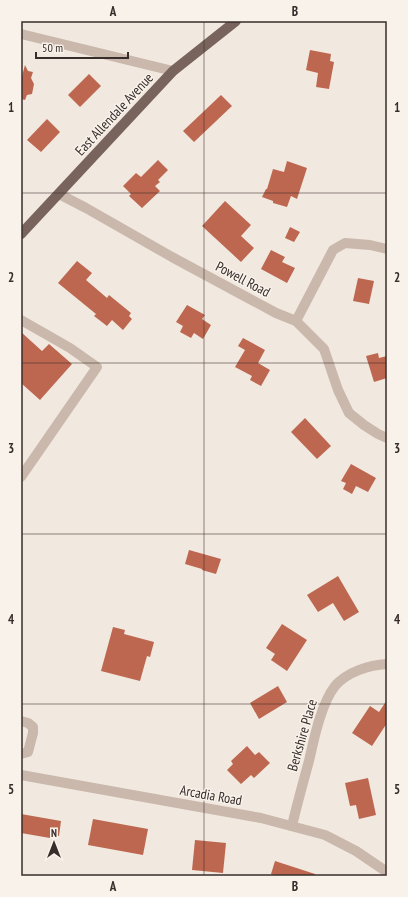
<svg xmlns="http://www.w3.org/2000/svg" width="408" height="897" viewBox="0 0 408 897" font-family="'PT Sans Narrow',sans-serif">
  <rect width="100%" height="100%" fill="#f1e8df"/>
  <g fill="#be6750">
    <path d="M310,50l21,4 -1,7 4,1 -5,27 -13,-2 2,-14 -12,-3z"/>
    <path d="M25,65l3,6 5,1 -2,6 3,6 -2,10 -5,1 -2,5 -4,-1v-23h1z"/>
    <path d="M89,74l12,12 -21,21 -12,-12z"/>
    <path d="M221,95l11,11 -38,36 -11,-11z"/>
    <path d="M47,119l13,13 -19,20 -14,-12z"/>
    <path d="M158,160l10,10 -10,10 2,2 -5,4 5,5 -18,17 -13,-12 2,-2 -8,-8 13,-13 5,4z"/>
    <path d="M287,161l20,7 -10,31 -6,-3 -4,11 -14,-4v-2l-11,-4 4,-8h1l6,-20 11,3z"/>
    <path d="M225,201l26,24 -10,11 13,12 -13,14 -39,-36z"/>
    <path d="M290,227l10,5 -6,10 -9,-4z"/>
    <path d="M271,250l14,7 -3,5 13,6 -8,15 -26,-14z"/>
    <path d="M77,261l15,12 -6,7 21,18 2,-3 22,18 -2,3 3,3 -9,11 -11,-10 -5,6 -13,-10 2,-2 -38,-31z"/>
    <path d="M358,278l16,3 -5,23 -16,-3z"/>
    <path d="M187,305l18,10 -3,4 9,6 -8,14 -9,-6 -3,5 -11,-6 3,-6 -7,-4z"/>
    <path d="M21,332l21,19 7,-7 23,20 -32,36 -19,-17z"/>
    <path d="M243,338l22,12 -7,13 12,7 -9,16 -11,-6 2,-4 -17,-9 10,-17 -7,-4z"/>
    <path d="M378,353l1,5 8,-2v22l-13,4 -8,-26z"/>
    <path d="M305,418l26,28 -14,13 -26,-27z"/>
    <path d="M351,464l25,14 -8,14 -12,-6 -4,8 -9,-5 3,-6 -5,-2z"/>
    <path d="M189,550l32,9 -5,15 -14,-4v-1l-17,-5z"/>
    <path d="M338,576l21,36 -15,9 -11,-18 -15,9 -11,-17z"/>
    <path d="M282,624l25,16 -20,31 -16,-11 4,-6 -9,-6z"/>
    <path d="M113,627l12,3 -1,4 30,8 -4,15 -3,-1 -7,25 -39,-10z"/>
    <path d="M278,686l9,16 -28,17 -9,-16z"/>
    <path d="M387,700v23l-15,23 -20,-13 18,-27 9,6z"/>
    <path d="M247,746l8,9 4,-3 11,11 -16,15 -3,-3 -10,9 -14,-14 6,-6 -2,-3z"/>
    <path d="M368,778l8,37 -17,4 -3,-14 -6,1 -5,-23z"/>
    <path d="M21,814l40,7 -2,15 -9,-2v4l-29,-5z"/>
    <path d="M93,819l55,10 -5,26 -55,-10z"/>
    <path d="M195,840l31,3 -3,30 -31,-3z"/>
    <path d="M275,861l40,13v2h-38l-6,-2z"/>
  </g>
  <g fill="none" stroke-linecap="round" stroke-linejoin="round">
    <g stroke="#c9b8ab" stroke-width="10">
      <path d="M21,34l152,37"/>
      <path d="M59,194l27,14 86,49 104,56 20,8 28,28 14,41 11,23 15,12 14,9 9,4"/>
      <path d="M21,320l49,28 27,19 -76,110"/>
      <path d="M296,321l37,-71 12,-7 25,2 17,4"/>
      <path d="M21,721l7,2 5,4v6l-5,19 -7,2"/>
      <path d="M21,775l240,43 64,17 31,16 31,21"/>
      <path d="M292,826c5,-22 11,-43 17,-65 5,-22 12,-57 26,-75 12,-14 34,-21 52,-22"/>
    </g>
    <path stroke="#78645c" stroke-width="10" d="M21,234l152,-163 63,-50"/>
  </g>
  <path fill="none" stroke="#372d2a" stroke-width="1" stroke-opacity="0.55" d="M204,21v855M21,193h366M21,363h366M21,534h366M21,704h366"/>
  <g text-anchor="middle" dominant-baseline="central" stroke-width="3" stroke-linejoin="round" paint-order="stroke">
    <g font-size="14" fill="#372d2a" stroke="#f9f2eb">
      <text transform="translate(114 114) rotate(-47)">East Allendale Avenue</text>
      <text transform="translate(243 279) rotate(28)">Powell Road</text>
      <text transform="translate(302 735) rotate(-74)">Berkshire Place</text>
      <text transform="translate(211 795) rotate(10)">Arcadia Road</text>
    </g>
  </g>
  <rect width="408" height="897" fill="none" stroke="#f9f2eb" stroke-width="44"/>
  <g transform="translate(54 843)" stroke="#f9f2eb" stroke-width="3" paint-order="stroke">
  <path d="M0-3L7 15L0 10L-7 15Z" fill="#372d2a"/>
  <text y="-6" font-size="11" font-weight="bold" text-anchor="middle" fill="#372d2a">N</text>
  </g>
  <path d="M36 52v6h92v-6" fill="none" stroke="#372d2a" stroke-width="2"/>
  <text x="42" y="52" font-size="12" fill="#372d2a" stroke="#f9f2eb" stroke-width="3" paint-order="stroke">50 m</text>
  <rect x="22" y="22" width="364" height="853" fill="none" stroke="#372d2a" stroke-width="1.5"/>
  <g font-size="13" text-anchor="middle" font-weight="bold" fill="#372d2a">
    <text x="113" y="16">A</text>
    <text x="295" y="16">B</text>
    <text x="11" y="112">1</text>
    <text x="397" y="112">1</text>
    <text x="11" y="282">2</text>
    <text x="397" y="282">2</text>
    <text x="11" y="453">3</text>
    <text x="397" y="453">3</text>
    <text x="11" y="624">4</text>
    <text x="397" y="624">4</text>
    <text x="11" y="794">5</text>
    <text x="397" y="794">5</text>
    <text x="113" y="891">A</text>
    <text x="295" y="891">B</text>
  </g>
</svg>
